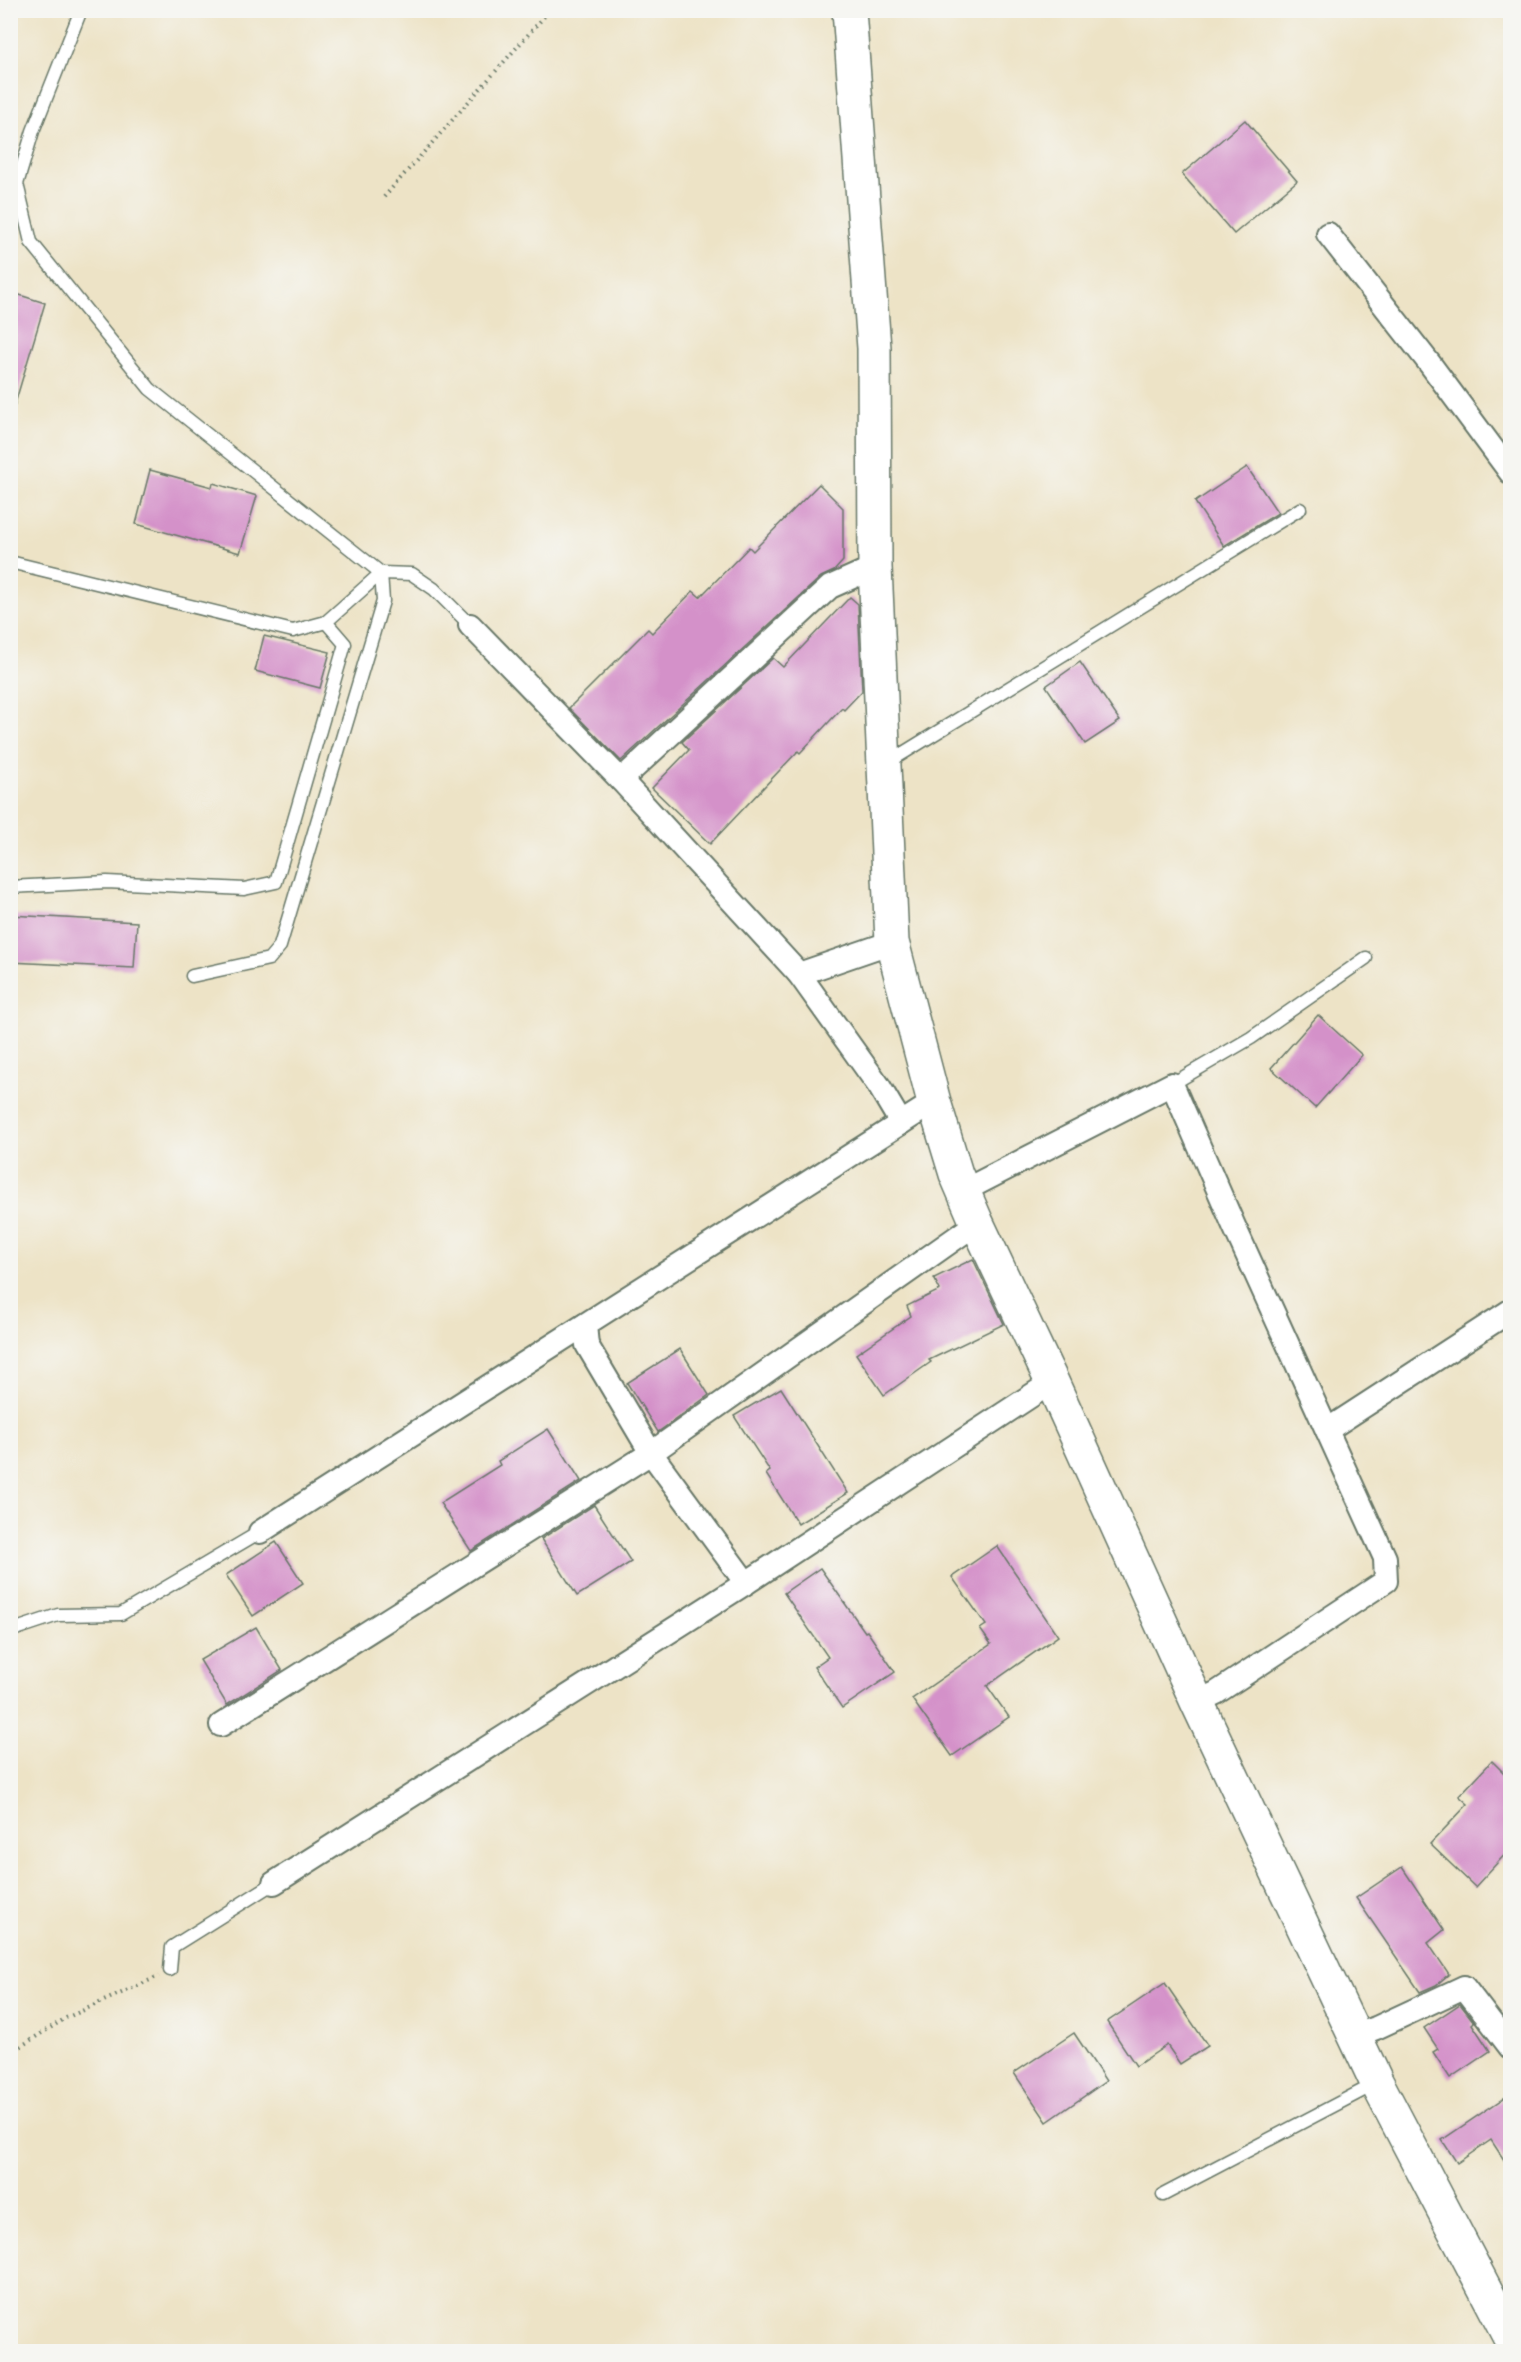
<svg xmlns="http://www.w3.org/2000/svg" width="1521" height="2362" viewBox="0 0 1521 2362" font-family="'IM FELL Double Pica',serif">
  <rect width="100%" height="100%" fill="#f6f6f2"/>
  <filter id="ink" filterUnits="userSpaceOnUse"><feTurbulence type="fractalNoise" baseFrequency=".0167" numOctaves="2"/><feDisplacementMap in="SourceGraphic" scale="12" xChannelSelector="R" yChannelSelector="G"/><feConvolveMatrix kernelMatrix="1 2 1 2 8 2 1 2 1" color-interpolation-filters="sRGB"/></filter>
  <filter id="wash" filterUnits="userSpaceOnUse"><feTurbulence type="fractalNoise" baseFrequency=".008" numOctaves="4" result="noise"/><feDisplacementMap in="SourceGraphic" scale="24" xChannelSelector="R" yChannelSelector="G"/><feGaussianBlur stdDeviation="1.35" result="paint"/><feColorMatrix in="noise" values="0 0 0 0 0 0 0 0 0 0 0 0 0 0 0 0 0 1.4 0 .05"/><feComposite in="paint" operator="in"/></filter>
  <g filter="url(#wash)">
    <rect width="100%" height="100%" fill="#ede3c6"/>
    <g id="blocks">
      <g fill="#d491c9">
        <path d="M1245,120l52,61 -63,53 -52,-60z"/>
        <path d="M10,292l35,11 -31,104h-4z"/>
        <path d="M1247,467l31,46 -54,33 -29,-44z"/>
        <path d="M150,470l62,17 1,-4 44,13 -17,57 -104,-29z"/>
        <path d="M819,484l24,24v53l-9,10 -13,6 -200,184 -52,-53 79,-79 4,4 41,-42 7,6 49,-50 4,4z"/>
        <path d="M850,597l8,7 4,87 -18,19 -2,-2 -42,45 -2,-2 -88,93 -58,-56 37,-38 -7,-8 91,-84 10,9z"/>
        <path d="M264,636l66,16 -10,36 -65,-17z"/>
        <path d="M1080,662l40,59 -35,23 -39,-58z"/>
        <path d="M10,915l127,7 -3,46 -124,-6z"/>
        <path d="M1318,1015l44,40 -47,53 -44,-40z"/>
        <path d="M973,1259l31,65 -75,36 2,2 -47,33 -28,-41 55,-38 -4,-10 33,-16 -6,-12z"/>
        <path d="M680,1349l29,46 -51,37 -31,-49z"/>
        <path d="M781,1388l67,105 -50,31 -32,-50 4,-3 -36,-55z"/>
        <path d="M548,1429l33,52 -110,70 -31,-48 60,-38 -2,-4z"/>
        <path d="M594,1505l37,57 -54,34 -36,-57z"/>
        <path d="M276,1542l27,41 -50,33 -27,-41z"/>
        <path d="M997,1546l61,90 -71,50 22,31 -57,39 -40,-57 79,-55 -11,-15 6,-4 -34,-48z"/>
        <path d="M820,1568l45,64 2,-1 28,41 -53,36 -28,-41 14,-10 -44,-64z"/>
        <path d="M256,1627l26,43 -55,35 -27,-45z"/>
        <path d="M1492,1761l18,18v70l-35,38 -45,-43 38,-40 -9,-8z"/>
        <path d="M1402,1867l42,63 -16,13 21,31 -13,11 -16,7 -64,-94z"/>
        <path d="M1165,1983l43,63 -28,18 -13,-19 -31,21 -29,-44z"/>
        <path d="M1460,2004l14,18 -2,2 18,27 -40,27 -17,-26 5,-3 -14,-21z"/>
        <path d="M1074,2033l32,48 -59,41 -33,-49z"/>
        <path d="M1510,2094v75l-19,-29 -34,23 -15,-23z"/>
      </g>
    </g>
  </g>
  <g filter="url(#ink)">
    <use href="#blocks" fill-opacity="0" stroke="#677767" stroke-width="1.5"/>
    <g fill="none" stroke-linecap="round" stroke-linejoin="round">
      <g stroke="#677767" stroke-width="15">
        <g id="service">
          <path d="M81,10l-48,121 -16,53 14,58 119,147 231,184 2,28 -103,345 -11,13 -77,17"/>
          <path d="M10,562l283,69 33,-9 55,-49 31,1 22,15 36,36"/>
          <path d="M887,763l413,-254"/>
          <path d="M10,887l97,-5 137,7 32,-7 69,-238 -19,-22"/>
          <path d="M1172,1084l79,-46 115,-80"/>
          <path d="M10,1631l48,-16 63,-1 139,-82"/>
          <path d="M170,1970l2,-23 102,-64"/>
          <path d="M1163,2195l214,-112"/>
        </g>
      </g>
      <g stroke="#677767" stroke-width="26">
        <g id="minor">
          <path d="M1328,234l102,130 80,108"/>
          <path d="M470,625l151,155 178,194 80,112 22,37"/>
          <path d="M621,780l209,-193 45,-20"/>
          <path d="M799,974l93,-32"/>
          <path d="M963,1191l209,-107 62,142 151,332 1,23 -170,112 -19,9"/>
          <path d="M585,1325l2,20 64,108 95,130"/>
          <path d="M1327,1430l183,-119"/>
          <path d="M260,1532l674,-430"/>
          <path d="M221,1725l430,-272 326,-230"/>
          <path d="M274,1883l472,-300 306,-201"/>
          <path d="M1355,2036l21,-8 88,-41 46,60"/>
        </g>
      </g>
      <g stroke="#677767" stroke-width="36">
        <path id="secondary" d="M849,10l25,338 1,219 17,375 42,160 22,72 21,49 75,159 145,320 180,381 133,254"/>
      </g>
      <g stroke="#677767" stroke-width="4" stroke-dasharray="1.5 4.5" stroke-linecap="butt">
        <path d="M384,197l166,-187"/>
        <path d="M10,2053l56,-35 93,-42"/>
      </g>
      <use href="#service" stroke="#fff" stroke-width="12"/>
      <use href="#minor" stroke="#fff" stroke-width="22"/>
      <use href="#secondary" stroke="#fff" stroke-width="33"/>
    </g>
  </g>
  <rect width="1521" height="2362" fill="none" stroke="#f6f6f2" stroke-width="36"/>
</svg>
